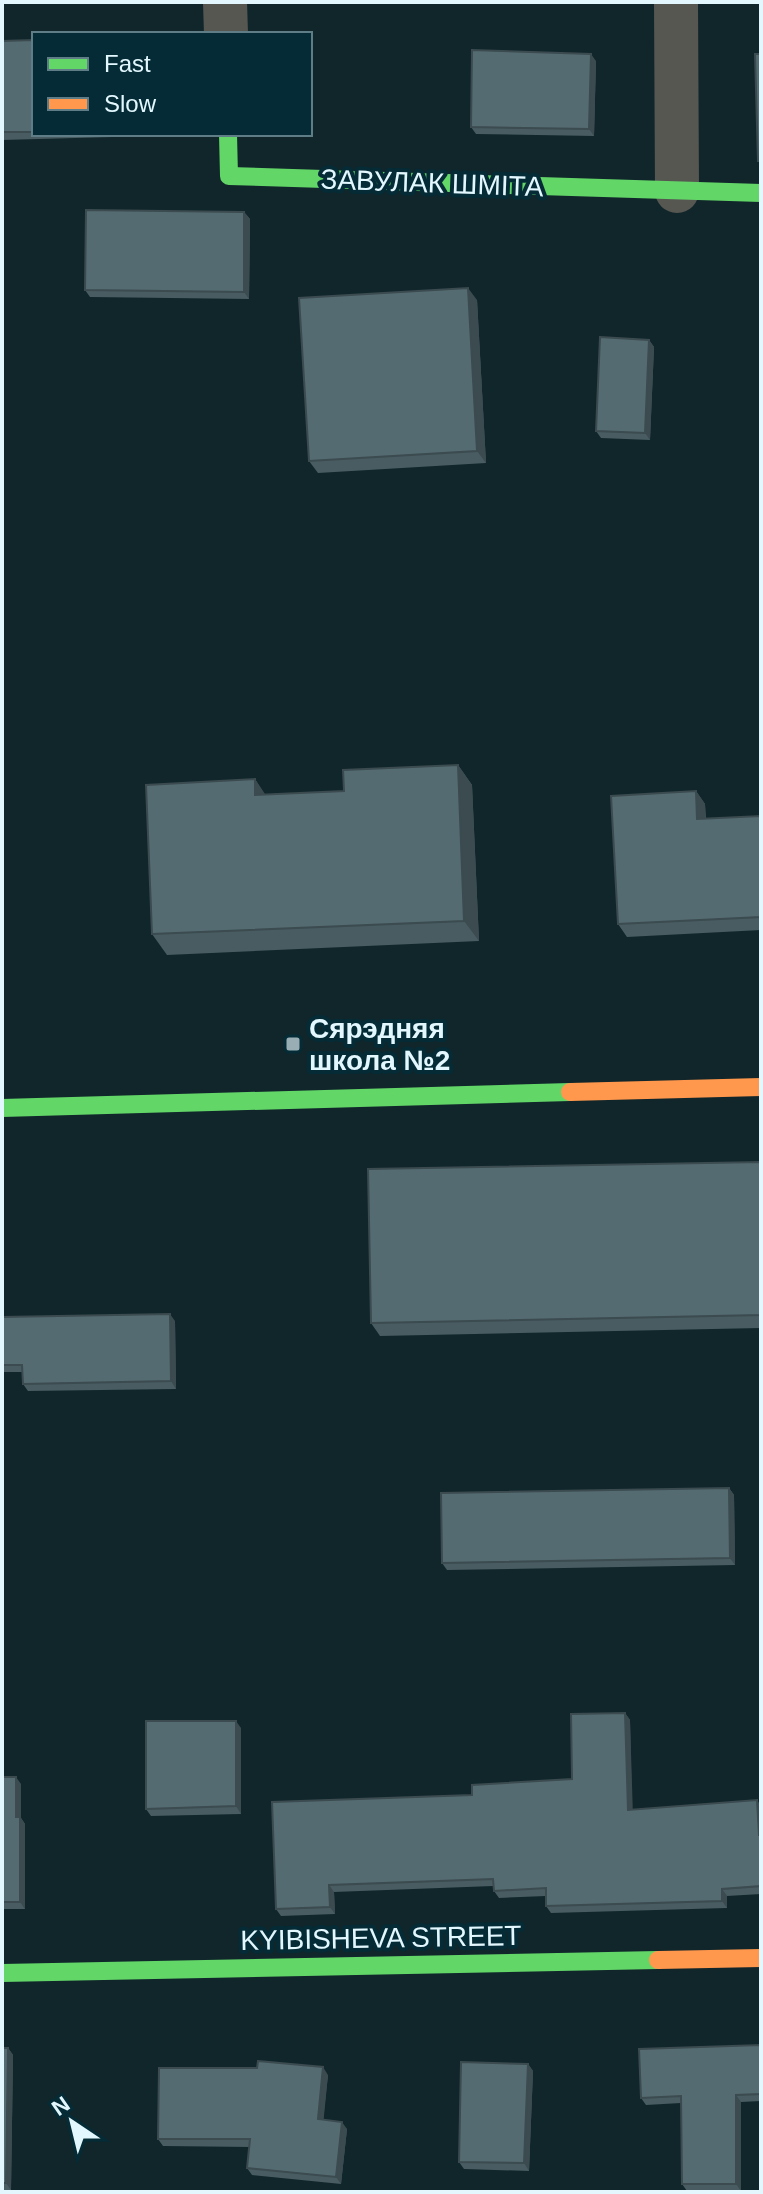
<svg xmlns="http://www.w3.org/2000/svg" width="763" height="2194" viewBox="0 0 763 2194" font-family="Arial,sans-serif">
  <rect width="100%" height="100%" fill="#10262b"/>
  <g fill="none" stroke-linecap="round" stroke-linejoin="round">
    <g stroke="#575752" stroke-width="44">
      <path d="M225,2l1,32"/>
      <path d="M676,2l1,189"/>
    </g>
    <g stroke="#63d668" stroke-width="18">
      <path d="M228,134l1,42 532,17"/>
      <path d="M2,1108l568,-16"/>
      <path d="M2,1973l656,-13"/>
    </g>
    <g stroke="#ff974d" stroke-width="18">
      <path d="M570,1092l191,-5"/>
      <path d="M658,1960l103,-2"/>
    </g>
  </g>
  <g fill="#485c61">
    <path d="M34,40v94h152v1l-184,5v-99z"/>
    <path d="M596,61l-2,75 -118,-2 -5,-7z"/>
    <path d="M244,212l6,7 -1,80 -159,-2 -5,-7z"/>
    <path d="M477,300l9,163 -168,10 -9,-12z"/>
    <path d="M649,340l5,7 -4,93 -49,-2 -5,-7z"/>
    <path d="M458,765l14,20 7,156 -312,14 -15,-21 103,-155 10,16 79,-4z"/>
    <path d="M696,791l9,13 1,15 55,-3v114l-134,7 -9,-13z"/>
    <path d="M761,1162v166l-381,8 -9,-13z"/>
    <path d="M2,1317l173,4 1,68 -148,2 -5,-7v-12h-21z"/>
    <path d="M729,1488l5,7 1,70 -288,5 -5,-7z"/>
    <path d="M625,1713l5,7 2,90 129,-4v88l-34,2v12l-176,5 -5,-7v-10l-47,2 -5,-7 -1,-5 -159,6 1,22 -54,2 -5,-7 196,-114 100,-16z"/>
    <path d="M241,1728v86l-90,2 -5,-7z"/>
    <path d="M2,1777l19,7v34l4,6v85h-23z"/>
    <path d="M761,2045v56l-20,1v89h-54l-5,-7 -1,-81 -35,2 -5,-7z"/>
    <path d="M2,2048h6l5,7 -2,135h-9z"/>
    <path d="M528,2064l5,7 -4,100 -65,-2 -5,-7z"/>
    <path d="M328,2075l-5,45 24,9 -6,55 -89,-9 -5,-7 3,-21 -87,-1 -5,-7z"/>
  </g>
  <g fill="#3b4b4f">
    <path d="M591,54l5,7 -2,75 -5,-7z"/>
    <path d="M244,212l6,7 -1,80 -5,-7z"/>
    <path d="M468,288l9,12 9,163 -9,-12z"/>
    <path d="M649,340l5,7 -4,93 -5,-7z"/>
    <path d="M458,765l14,20 7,156 -15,-20z"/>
    <path d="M255,779l14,21 -14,-5z"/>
    <path d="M696,791l9,13 1,28 -9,-13z"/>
    <path d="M170,1314l5,7 1,68 -5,-8z"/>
    <path d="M729,1488l5,7 1,70 -5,-7z"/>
    <path d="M625,1713l5,7 3,97 -5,-7z"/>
    <path d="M236,1721l5,7v86l-5,-8z"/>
    <path d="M16,1777l5,7v34l4,6v85l-5,-7 -4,-85z"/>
    <path d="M757,1800l4,6v31l-2,-2z"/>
    <path d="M329,1885l5,7 1,22 -5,-7z"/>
    <path d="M722,1889l5,7v12l-5,-7z"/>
    <path d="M8,2048l5,7 -2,135 -5,-7z"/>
    <path d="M528,2064l5,7 -4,100 -5,-8z"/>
    <path d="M323,2067l5,8 -5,51 -5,-7z"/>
    <path d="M736,2095l5,7v89l-5,-7z"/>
    <path d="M342,2122l5,7 -6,55 -5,-7z"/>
  </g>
  <g fill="#546b71" stroke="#3b4b4f" stroke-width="2">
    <path d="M34,40v92h-32v-91z"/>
    <path d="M472,50l119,4 -2,75 -118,-2z"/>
    <path d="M755,54h6v107h-3z"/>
    <path d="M86,210l158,2v80l-159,-2z"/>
    <path d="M468,288l9,163 -168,10 -10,-163z"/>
    <path d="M600,337l49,3 -4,93 -49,-2z"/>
    <path d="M458,765l6,156 -312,13 -6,-149 109,-6v16l89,-4 -1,-21z"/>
    <path d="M696,791l1,28 64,-3v101l-143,7 -7,-128z"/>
    <path d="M761,1162v153l-390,8 -3,-154z"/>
    <path d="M170,1314l1,67 -148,3 -1,-19h-20v-48z"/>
    <path d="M729,1488l1,70 -288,5 -1,-70z"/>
    <path d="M625,1713l3,97 129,-10 2,35h2v51l-39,3v12l-176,5v-18l-52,3 -1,-12 -164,6 1,22 -54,2 -4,-107 200,-7v-10l100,-6 -1,-65z"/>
    <path d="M146,1721h90v85l-90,3z"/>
    <path d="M2,1777h14v40h4v85h-18z"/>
    <path d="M761,2045v49l-25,1v89h-54l-1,-88 -40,2 -2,-49z"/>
    <path d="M2,2048h6l-2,135h-4z"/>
    <path d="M258,2061l65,6 -5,52 24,3 -6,55 -89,-9 3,-29h-92l1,-71h98z"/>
    <path d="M461,2062l67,2 -4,99 -65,-1z"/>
  </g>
  <rect fill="#99aeb4" stroke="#052c36" stroke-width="3" x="285" y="1036" width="16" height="16" rx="4"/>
  <g text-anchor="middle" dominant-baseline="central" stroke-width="8" stroke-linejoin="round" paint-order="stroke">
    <g font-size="28" fill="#e3f7fe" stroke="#052c36">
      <text transform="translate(432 183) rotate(2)">ЗАВУЛАК ШМІТА</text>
      <text transform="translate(381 1938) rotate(-1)">KYIBISHEVA STREET</text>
    </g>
    <g font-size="28" font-weight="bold" fill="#e3f7fe" stroke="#052c36" text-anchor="start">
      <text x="309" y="1028">Сярэдняя<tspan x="309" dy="32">школа №2</tspan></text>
    </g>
  </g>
  <rect width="763" height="2194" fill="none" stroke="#e3f7fe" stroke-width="8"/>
  <rect x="32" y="32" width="280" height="104" fill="#052c36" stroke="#5e7d86" stroke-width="2"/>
  <rect x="48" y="58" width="40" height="12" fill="#63d668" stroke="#5e7d86" stroke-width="2"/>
  <text x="104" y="72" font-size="24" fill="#e3f7fe">Fast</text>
  <rect x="48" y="98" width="40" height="12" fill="#ff974d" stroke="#5e7d86" stroke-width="2"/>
  <text x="104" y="112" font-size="24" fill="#e3f7fe">Slow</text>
  <g transform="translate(72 2122) rotate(325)" stroke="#052c36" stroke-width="6" paint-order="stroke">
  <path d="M0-6L14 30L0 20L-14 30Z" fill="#e3f7fe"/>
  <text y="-12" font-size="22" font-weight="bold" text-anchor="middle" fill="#e3f7fe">N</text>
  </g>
</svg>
